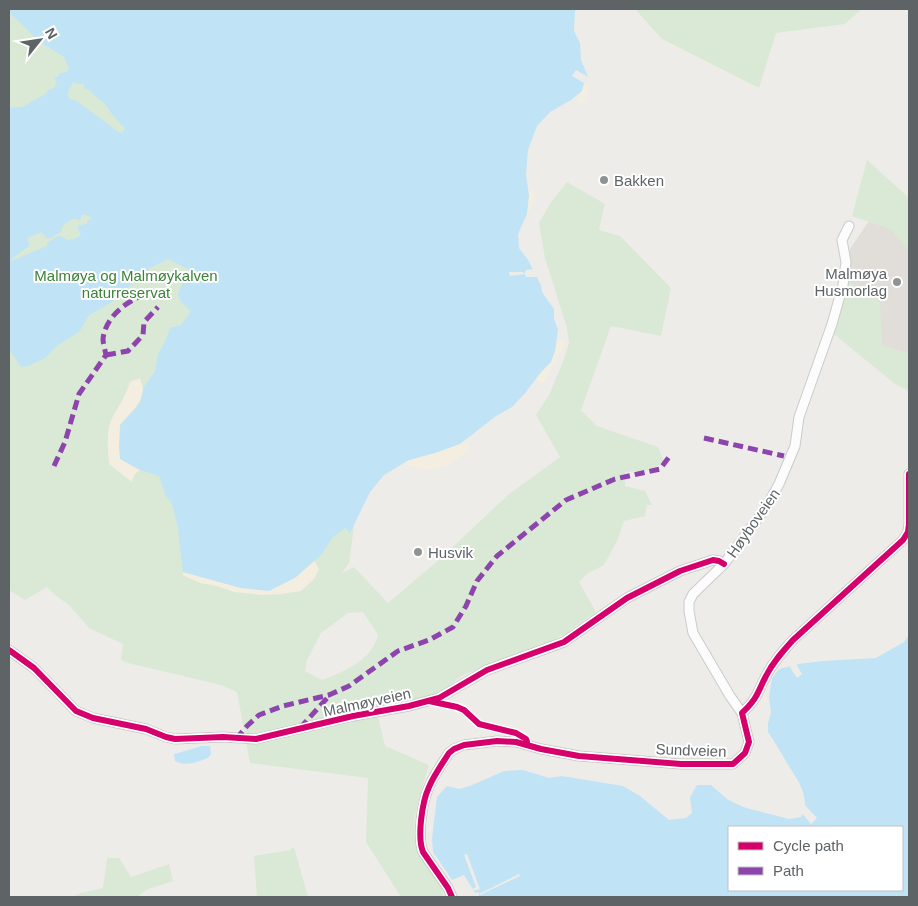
<svg xmlns="http://www.w3.org/2000/svg" width="918" height="906" viewBox="0 0 918 906" font-family="Helvetica,sans-serif">
  <rect width="100%" height="100%" fill="#eeece9"/>
  <path fill="#e1ded9" d="M869,221l40,12v155l-68,-81 7,-23 2,-35z"/>
  <g fill="#d9e9d5" fill-rule="evenodd">
    <path d="M9,9h101l244,517 -5,37 -7,10 12,-6 34,36 53,-45 68,-64 51,-37 -24,-42 13,-20 14,-33 6,-19 -2,-15 -22,-70 -6,-35 12,-21 16,-20 38,22 -6,26 21,6 51,52 -10,48 -50,-10 -30,84 16,16 61,21 6,14 -12,9 -27,2v14l20,5 7,14h-5l-2,11 -21,5 -6,18 -14,26 -16,8 -9,9 17,30 -26,18 -1,3c-13,4 -22,11 -34,16 -23,10 -47,15 -69,25 -11,5 -19,15 -29,20 -19,8 -41,11 -61,14l9,38 44,19c-8,29 -24,64 -8,93 9,17 19,17 23,39h-43l-35,-55 2,-64 -118,-15 -13,-71 -16,-7 -93,-22 -7,-3 2,-16 -34,-16 -20,-23 -14,-10 -8,-8 -22,13 -16,-10zM363,612l15,23c-6,25 -34,37 -56,45l-17,-9 2,-11 14,-27 27,-20z"/>
    <path d="M635,9h227l-17,15 -69,9 -17,55 -97,-49z"/>
    <path d="M867,160l42,38v52l-19,-21 -38,-13z"/>
    <path d="M844,277l36,25 2,43 25,8 2,-2v40l-14,-7 -66,-54z"/>
    <path d="M294,847l14,50h-51l-3,-41 36,-6z"/>
    <path d="M107,858h12l12,19 38,-13 4,17 -27,9 -9,7h-65l9,-4 22,-5z"/>
  </g>
  <g fill="#f4eee0">
    <path d="M584,84l6,3 -7,17 -7,-3 6,-10z"/>
    <path d="M534,190l1,2 -1,10 -7,12 1,-23z"/>
    <path d="M557,340l9,2 -23,42 -7,-5 15,-17z"/>
    <path d="M140,378c9,21 -7,32 -20,47l5,37 15,8 -6,5 -2,7 -23,-18c-1,-17 -4,-35 5,-50 7,-11 12,-19 16,-32z"/>
    <path d="M465,440l5,6 -1,4c-23,18 -37,25 -66,14 19,-11 43,-11 62,-24z"/>
    <path d="M314,560l5,9 -5,10 -13,12 -20,3 -19,1 -28,-3 -17,-6 -17,-3 -17,-8v-3l58,16 66,-22z"/>
  </g>
  <g fill="#c0e3f6" fill-rule="evenodd">
    <path d="M9,9h566l-1,22 6,12 1,17 7,17 -4,6 -2,8 -11,9 -21,12 -13,14 -9,24 -2,25 3,21 -2,18 -9,20 1,14 9,12 13,25 1,7 12,17v10l4,11 -3,21 -4,11 -10,10 -15,20 -14,15 -16,9 -36,28 -25,9 -26,7 -25,15 -14,17 -20,41 -5,-5 -12,9 -11,17 -27,24 -26,13 -28,-3 -58,-16 -5,-44 -6,-24 -6,-8 -7,-20 -19,-6 -20,-11 -1,-11 1,-23 20,-22 4,-16 11,-16 3,-17 7,-12 5,-14 11,-3 10,-14 -10,-9 -3,-8 10,-25 -20,-10 -18,9 -38,34 -23,13 -10,17 -21,13 -13,13 -17,8 -7,1 -12,-18v-87l38,-16v-3l9,-6 5,-1 6,4 7,-1 7,-4 -4,-8 2,-2 8,-1v-3l4,-2 -2,-3 -7,-2 -1,5 -3,1 -3,-2 -11,6v3l-2,-1v5l-11,7h-5l-4,-6 -15,6 3,7 -21,16v-153l13,-1 24,-13 2,-4 6,-2 3,-6 -3,-4 4,-2 1,-2 9,-3 1,-3 -5,-11 -24,-15 -31,-30zM73,82l3,2h7l3,6 2,-1c5,6 11,9 16,14 7,10 12,17 21,25l-3,5 -5,-2 -40,-30 -8,-2 -1,-7z"/>
    <path d="M909,635v262h-430v-5l-4,1 -1,-2 -10,-16 -12,5 -19,-28 -1,-14 5,-41 10,-11 12,3 11,-3 34,-15 19,-1 26,8 13,-2 61,10 17,10 29,24 17,-2 6,-5 -2,-16 7,-12h14l16,14 16,8 46,12 12,-2c11,-20 -4,-37 -14,-54 -6,-10 -12,-21 -19,-31v-9l3,-10 -2,-16 3,-19 7,-9 20,-5 24,-3 53,-3 28,-16zM729,827h173v63h-173z"/>
    <path d="M202,746h8l1,8 -3,4c-11,4 -23,9 -33,3l-1,-7z"/>
  </g>
  <g fill="#eeece9">
    <path d="M576,70l12,7 -4,6 -12,-7z"/>
    <path d="M535,269l4,8h-13l-1,-3 -15,2 -1,-4h14v1h2l1,-3z"/>
    <path d="M795,662l7,12 -5,4 -9,-14z"/>
    <path d="M803,803l14,15 -6,6 -10,-12z"/>
    <path d="M467,854l13,35 -7,2 -1,-2 4,-2 -12,-32z"/>
    <path d="M519,874l1,2 -40,19 -1,-1z"/>
  </g>
  <g fill="none" stroke-linecap="round" stroke-linejoin="round">
    <g stroke="#cacbcb" stroke-width="11">
      <g id="minor">
        <path d="M9,650l25,18 42,43 17,7 53,11 20,8 9,2 48,-2 33,2 97,-23 56,-10 30,-8 48,-28 77,-28 63,-44 53,-27 33,-11 6,1 5,3"/>
        <path d="M742,713l-12,-17 -37,-63 -4,-22v-9l4,-8 31,-30 43,-58 12,-22 16,-38 4,-29 33,-93 11,-39 3,-23 -4,-22 7,-14"/>
        <path d="M452,897l-4,-9 -25,-36c-6,-15 -1,-50 6,-65 5,-12 13,-23 20,-34l5,-4 10,-4 33,-4 19,1 25,7 38,7 102,8h52l12,-11 4,-11 -7,-29c16,-15 15,-20 24,-37 7,-14 17,-25 27,-36l110,-100 5,-8 1,-8v-50"/>
      </g>
    </g>
    <use href="#minor" stroke="#fcfcfc" stroke-width="9"/>
    <g stroke="#8e44ad" stroke-width="5" stroke-dasharray="10 5" stroke-linecap="butt">
      <path d="M106,355l22,-4 15,-16 1,-13 14,-15"/>
      <path d="M704,438l80,18"/>
      <path d="M54,466l11,-24 14,-48 27,-39c-1,-5 -3,-12 -3,-16 2,-20 20,-35 36,-42"/>
      <path d="M300,728l30,-33"/>
      <path d="M236,739l11,-13 12,-11 24,-9 46,-11 20,-9 49,-35 31,-11 24,-13 13,-21 11,-25 20,-25 69,-56 49,-21 45,-10 9,-12"/>
    </g>
    <g stroke="#fff" stroke-width="9">
      <g id="cycleway">
        <path d="M9,650l25,18 42,43 17,7 53,11 20,8 9,2 48,-2 33,2 97,-23 56,-10 30,-8 48,-28 77,-28 63,-44 53,-27 33,-11 6,1 5,3"/>
        <path d="M429,701l28,6 7,3 15,14 37,9 10,6 1,3"/>
        <path d="M452,897l-4,-9 -25,-36c-6,-15 -1,-50 6,-65 5,-12 13,-23 20,-34l5,-4 10,-4 33,-4 19,1 25,7 38,7 102,8h52l12,-11 4,-11 -7,-29c16,-15 15,-20 24,-37 7,-14 17,-25 27,-36l110,-100 5,-8 1,-8v-50"/>
      </g>
    </g>
    <use href="#cycleway" stroke="#d6006c" stroke-width="6"/>
  </g>
  <g fill="#909394" stroke="#fff" stroke-width="2">
    <circle cx="604" cy="180" r="5"/>
    <circle cx="897" cy="282" r="5"/>
    <circle cx="418" cy="552" r="5"/>
  </g>
  <g text-anchor="middle" dominant-baseline="central" stroke-width="4" stroke-linejoin="round" paint-order="stroke">
    <g font-size="15" fill="#5e6366" stroke="#fff" text-anchor="start">
      <text x="614" y="180">Bakken</text>
      <text x="887" y="273" text-anchor="end">Malmøya<tspan x="887" dy="17">Husmorlag</tspan></text>
      <text x="428" y="552">Husvik</text>
    </g>
    <g font-size="15" fill="#3c8239" stroke="#fff">
      <text x="126" y="275">Malmøya og Malmøykalven<tspan x="126" dy="17">naturreservat</tspan></text>
    </g>
    <g font-size="15" fill="#5e6366" stroke="#fff">
      <text transform="translate(753 523) rotate(-55)">Høyboveien</text>
      <text transform="translate(367 702) rotate(-12)">Malmøyveien</text>
      <text transform="translate(691 750) rotate(2)">Sundveien</text>
    </g>
  </g>
  <rect width="918" height="906" fill="none" stroke="#5e6366" stroke-width="20"/>
  <rect x="728" y="826" width="175" height="65" fill="#ffffff" stroke="#bfc1c2"/>
  <rect x="738" y="842" width="25" height="8" fill="#d6006c" stroke="#bfc1c2"/>
  <text x="773" y="851" font-size="15" fill="#5e6366">Cycle path</text>
  <rect x="738" y="867" width="25" height="8" fill="#8e44ad" stroke="#bfc1c2"/>
  <text x="773" y="876" font-size="15" fill="#5e6366">Path</text>
  <g transform="translate(40 40) rotate(60)" stroke="#ffffff" stroke-width="4" paint-order="stroke">
  <path d="M0-4L9 19L0 12L-9 19Z" fill="#5e6366"/>
  <text y="-8" font-size="14" font-weight="bold" text-anchor="middle" fill="#5e6366">N</text>
  </g>
</svg>
